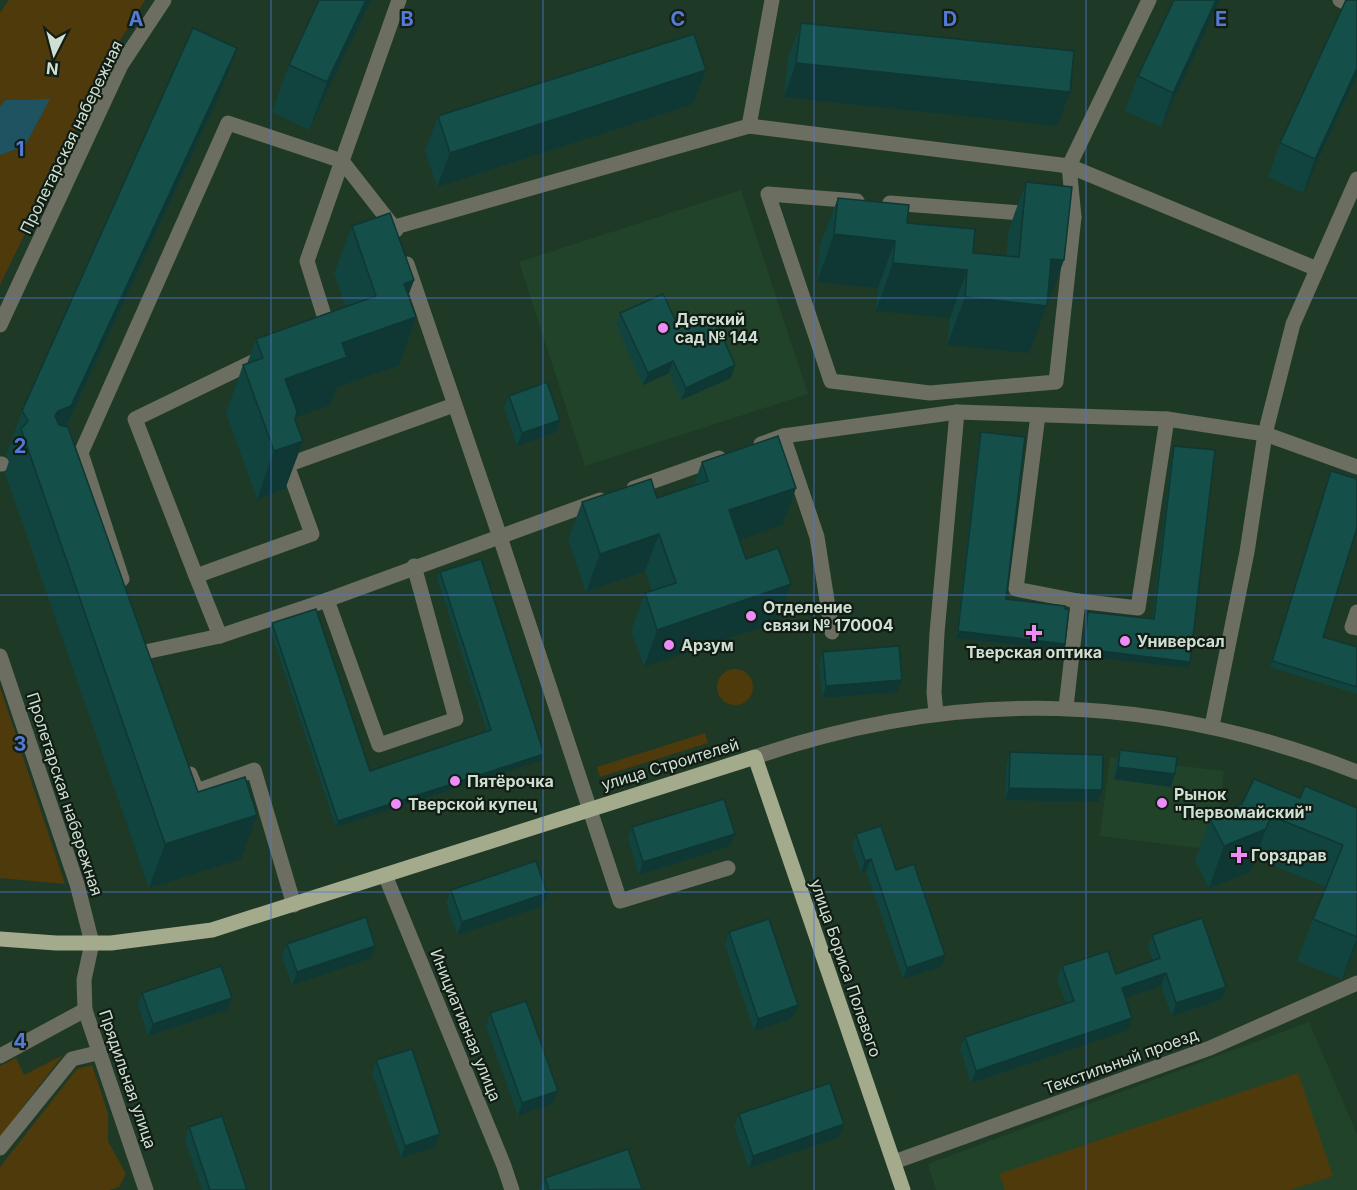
<svg xmlns="http://www.w3.org/2000/svg" width="1357" height="1190" viewBox="0 0 1357 1190" font-family="Inter,sans-serif">
  <rect width="100%" height="100%" fill="#1e3925"/>
  <g fill="#21432a">
    <path d="M741,190l67,204 -223,72 -66,-204z"/>
    <path d="M1110,757l114,14 -9,79 -115,-14z"/>
    <path d="M1309,1022l48,112v56h-421l-8,-26z"/>
  </g>
  <g fill="#4f3a0c">
    <path d="M9,0h136l-32,52 -113,233v-130l25,-9 25,-47 -45,1 -5,7v-94z"/>
    <circle cx="735" cy="687" r="18"/>
    <path d="M0,687l65,197 -65,-6z"/>
    <path d="M705,733l3,10 -108,34 -3,-10z"/>
    <path d="M63,1055l-63,82v-71l16,-8 8,17z"/>
    <path d="M92,1065l16,48v28l18,33 -7,13 -10,3h-109v-23l77,-98z"/>
    <path d="M1298,1073l35,103 -43,14h-285l-6,-16z"/>
  </g>
  <path fill="#205362" d="M50,99l-25,47 -25,9v-48l5,-7z"/>
  <g fill="none" stroke-linecap="round" stroke-linejoin="round">
    <g stroke="#6b6e60" stroke-width="15">
      <path d="M772,0l-23,126 320,40 80,-166"/>
      <path d="M1340,0l17,8"/>
      <path d="M857,201l-89,-7 63,187 99,12 126,-11 18,-165 -5,-51 248,103"/>
      <path d="M890,203l184,14"/>
      <path d="M395,227l354,-101"/>
      <path d="M396,230l-54,-69 57,-161"/>
      <path d="M407,264l93,273 120,364 108,-33"/>
      <path d="M0,325l121,-260 43,-65"/>
      <path d="M1038,415l-22,174 62,12 -12,106"/>
      <path d="M783,436l34,101 15,95"/>
      <path d="M761,444l22,-8 174,-24 210,7 98,15 92,33"/>
      <path d="M0,464h2"/>
      <path d="M634,488l85,-30"/>
      <path d="M196,576l-61,-157 126,-61"/>
      <path d="M122,579l-41,-126 147,-330 114,38 -35,100 20,64 -7,3"/>
      <path d="M327,600l52,145 77,-26 -42,-153"/>
      <path d="M1078,601l60,7 29,-189"/>
      <path d="M1357,612l-5,15 5,1"/>
      <path d="M220,636l-24,-60 116,-42 -25,-69 167,-60"/>
      <path d="M145,652l75,-16 107,-36 273,-100"/>
      <path d="M0,656l77,228 15,59 -8,37 1,30 61,180"/>
      <path d="M936,713l-2,-21 3,-59 20,-221"/>
      <path d="M1212,726l35,-174 18,-118 28,-110 64,-145"/>
      <path d="M755,757c205,-70 401,-64 602,15"/>
      <path d="M190,774l7,17 57,-21 40,135"/>
      <path d="M385,875l119,291 8,24"/>
      <path d="M0,1056l85,-46"/>
      <path d="M0,1148l72,-89 25,-6"/>
      <path d="M894,1162l316,-114 147,-65"/>
    </g>
    <path stroke="#a4aa8c" stroke-width="15" d="M0,939l56,4h55l101,-13 543,-173 148,433"/>
  </g>
  <g fill="#12443f">
    <path d="M319,0h52l-62,130 -37,-18 17,-47z"/>
    <path d="M1174,0h46l-59,127 -36,-16 13,-35z"/>
    <path d="M1357,0v75l-54,118 -35,-16 12,-34z"/>
    <path d="M801,23l269,69 -13,34 -273,-29 4,-40z"/>
    <path d="M237,48l-16,44 -155,335 132,365 43,67 -92,29 -144,-415 4,-12 -3,-6 16,-44z"/>
    <path d="M706,70l-13,34 -256,83 -12,-36 13,-35z"/>
    <path d="M1026,182l21,126h-1l-17,45 -82,-8 3,-27 -74,-7 2,-23 -61,-6 3,-37 18,-47 69,25 66,30 33,3 3,-27z"/>
    <path d="M352,226l62,54 -6,16 -9,69 -62,22 -7,18 -34,12 -1,3 8,21 -18,48 -28,10 -31,-86 17,-48 4,-1 9,-25 90,-32 -12,-33z"/>
    <path d="M620,313l111,65 -50,22 -12,-27 -26,12 -27,-60z"/>
    <path d="M509,396l51,24 -4,12 -39,14 -13,-38z"/>
    <path d="M981,432l25,167 57,51 -107,-12 23,-200z"/>
    <path d="M1174,446l14,222 -106,-12 4,-38 2,-6 64,7 20,-167z"/>
    <path d="M702,462l94,26 -14,37 -43,15 7,19 31,63 -133,45 -13,-36 14,-38 7,-2 -7,-20 -59,21 -18,-52 14,-38 75,-4 36,-12z"/>
    <path d="M1331,471l-8,166 34,10v47l-87,-27z"/>
    <path d="M440,572l104,182 -2,6 -206,67 -66,-198 2,-6 98,148 117,-39 -50,-154z"/>
    <path d="M823,652l74,40 -75,6 -3,-34z"/>
    <path d="M1120,750l55,24 -4,13 -57,-8 1,-16z"/>
    <path d="M1010,752l92,38 -4,12 -93,-2 1,-35z"/>
    <path d="M1300,798l57,10v135l-15,36 -45,-18 16,-42 13,-32 -71,-29 -5,14 -41,16 -14,-27 15,-42z"/>
    <path d="M632,827l103,7 -5,12 -91,29 -11,-36z"/>
    <path d="M856,834l40,36 45,97 -38,12 -37,-108 -5,2 -9,-27z"/>
    <path d="M451,890l96,3 -4,13 -86,29 -11,-32z"/>
    <path d="M729,932l69,73 -5,13 -39,13 -29,-86z"/>
    <path d="M1152,935l70,64 -50,17 -11,-30 -36,12 3,32 -157,53 -11,-34 5,-12 101,-33 -9,-25 5,-13 54,8 37,-13 -5,-14z"/>
    <path d="M287,944l84,14 -79,27 -10,-29z"/>
    <path d="M142,993l85,17 -79,26 -10,-31z"/>
    <path d="M490,1013l68,78 -5,12 -35,13 -32,-90z"/>
    <path d="M376,1060l60,86 -35,12 -29,-85z"/>
    <path d="M739,1114l100,23 -90,31 -15,-41z"/>
    <path d="M189,1127l58,63h-45l-17,-50z"/>
    <path d="M545,1178l97,12h-102z"/>
  </g>
  <g fill="#0f3733">
    <path d="M366,0h5l-62,130 18,-48z"/>
    <path d="M1216,0h4l-59,127 12,-34z"/>
    <path d="M237,48l-16,44 -166,358v-34z"/>
    <path d="M796,63l274,29 -13,34 -273,-29z"/>
    <path d="M1357,68v7l-54,118 12,-34z"/>
    <path d="M706,70l-13,34 -256,83 13,-34z"/>
    <path d="M834,234l61,7 -17,47 -61,-6z"/>
    <path d="M1051,259l13,1 -35,93 -82,-8 18,-48z"/>
    <path d="M893,263l74,7 -17,48 -74,-7z"/>
    <path d="M414,280l-16,43 18,-6 -17,48 -62,22 -7,18 -62,22 17,-48 119,-95z"/>
    <path d="M673,361l-4,12 -26,12 5,-12z"/>
    <path d="M735,365l-4,13 -50,22 5,-12z"/>
    <path d="M560,420l-4,12 -39,14 5,-13z"/>
    <path d="M303,441l-18,48 -28,10 17,-48z"/>
    <path d="M796,488l-14,37 -67,23 14,-38z"/>
    <path d="M659,534l-14,37 -59,21 14,-38z"/>
    <path d="M791,584l-14,38 -133,45 13,-37z"/>
    <path d="M958,631l107,13 -2,6 -107,-12z"/>
    <path d="M1084,649l106,13 -2,6 -106,-12z"/>
    <path d="M902,680l-5,12 -75,6 4,-12z"/>
    <path d="M544,754l-2,6 -206,67 2,-6z"/>
    <path d="M1118,767l57,7 -4,13 -57,-8z"/>
    <path d="M1009,788l93,2 -4,12 -93,-2z"/>
    <path d="M257,815l-16,44 -92,29 16,-44z"/>
    <path d="M1271,816l-21,56 -41,16 15,-42z"/>
    <path d="M735,834l-5,12 -91,29 4,-13z"/>
    <path d="M871,859l-5,12 -5,2 4,-12z"/>
    <path d="M547,893l-4,13 -86,29 5,-13z"/>
    <path d="M1357,937v6l-15,36z"/>
    <path d="M375,946l-4,12 -79,27 5,-13z"/>
    <path d="M945,955l-4,12 -38,12 4,-11z"/>
    <path d="M1166,973l-5,13 -43,14 4,-12z"/>
    <path d="M1226,987l-4,12 -50,17 4,-13z"/>
    <path d="M232,998l-5,12 -79,26 5,-12z"/>
    <path d="M798,1005l-5,13 -39,13 4,-12z"/>
    <path d="M1132,1018l-4,12 -157,53 5,-12z"/>
    <path d="M558,1091l-5,12 -35,13 4,-13z"/>
    <path d="M844,1124l-5,13 -90,31 4,-12z"/>
    <path d="M440,1134l-4,12 -35,12 4,-12z"/>
  </g>
  <g fill="#154f49" stroke="#0f3733" stroke-width="1.5">
    <path d="M319,0h47l-39,82 -38,-17z"/>
    <path d="M1174,0h42l-43,93 -35,-17z"/>
    <path d="M1346,0h11v68l-42,91 -35,-16z"/>
    <path d="M801,23l273,28 -4,41 -274,-29z"/>
    <path d="M193,28l44,20 -166,358 -13,5 -3,5 4,9 9,2 130,365 47,-15 12,38 -92,29 -144,-415 7,-8 -6,-10z"/>
    <path d="M694,34l12,36 -256,83 -12,-37z"/>
    <path d="M1026,182l46,5 -8,73 -13,-1 -4,47 -82,-9 2,-27 -74,-7 2,-22 -61,-7 4,-36 71,7 -2,18 68,6 -2,24 46,4z"/>
    <path d="M390,213l24,67 -10,4 12,33 -74,26 5,14 -62,22 12,32 -2,9 8,21 -29,10 -31,-86 20,-7 -7,-19 120,-43 -24,-70z"/>
    <path d="M663,294l16,34 33,-15 23,52 -49,23 -13,-27 -25,12 -28,-60z"/>
    <path d="M547,382l13,38 -38,13 -13,-37z"/>
    <path d="M981,432l44,5 -19,162 59,7v3h4l-4,35 -107,-13z"/>
    <path d="M778,436l18,52 -67,22 17,49 32,-11 13,36 -134,46 -12,-37 31,-10 -17,-49 -59,20 -18,-52 69,-23 6,19 51,-17 -6,-19z"/>
    <path d="M1174,446l41,4 -25,212 -106,-13 4,-37 66,7z"/>
    <path d="M1331,471l26,8v49l-34,109 34,10v40l-85,-26z"/>
    <path d="M481,559l63,195 -206,67 -66,-198 44,-14 54,162 121,-41 -51,-158z"/>
    <path d="M899,646l3,34 -76,6 -3,-34z"/>
    <path d="M1120,750l57,7 -2,17 -57,-7z"/>
    <path d="M1010,752l93,3 -1,35 -93,-2z"/>
    <path d="M1254,779l46,19 5,-12 52,22v129l-44,-18 30,-74 -72,-29 -5,13 -42,17 -14,-27 32,-15z"/>
    <path d="M724,799l11,35 -92,28 -11,-35z"/>
    <path d="M881,826l15,44 18,-6 31,91 -38,13 -36,-109 -6,2 -9,-27z"/>
    <path d="M536,861l11,32 -85,29 -11,-32z"/>
    <path d="M366,917l9,29 -78,26 -10,-28z"/>
    <path d="M1202,918l24,69 -50,16 -10,-30 -44,15 10,30 -156,53 -11,-34 109,-36 -12,-35 46,-15 8,23 44,-16 -8,-23z"/>
    <path d="M769,919l29,86 -40,14 -29,-87z"/>
    <path d="M221,966l11,32 -79,26 -11,-31z"/>
    <path d="M526,1001l32,90 -36,12 -32,-90z"/>
    <path d="M412,1049l28,85 -35,12 -29,-86z"/>
    <path d="M830,1083l14,41 -91,32 -14,-42z"/>
    <path d="M222,1116l25,74h-37l-21,-63z"/>
    <path d="M628,1149l14,40 -93,1 -4,-12z"/>
  </g>
  <path fill="none" stroke="#527ad6" stroke-width="1.5" stroke-opacity="0.55" d="M271,0v1190M543,0v1190M814,0v1190M1086,0v1190M0,298h1357M0,595h1357M0,892h1357"/>
  <g fill="#ed8cf9" stroke="#111d14" stroke-width="2">
    <circle cx="663" cy="328" r="6"/>
    <circle cx="751" cy="616" r="6"/>
    <path d="M1031 624h6v6h6v6h-6v6h-6v-6h-6v-6h6z"/>
    <circle cx="1125" cy="641" r="6"/>
    <circle cx="669" cy="645" r="6"/>
    <circle cx="455" cy="781" r="6"/>
    <circle cx="1162" cy="803" r="6"/>
    <circle cx="396" cy="804" r="6"/>
    <path d="M1236 846h6v6h6v6h-6v6h-6v-6h-6v-6h6z"/>
  </g>
  <g text-anchor="middle" dominant-baseline="central" stroke-width="4.5" stroke-linejoin="round" paint-order="stroke">
    <g font-size="16" fill="#cfdfd2" stroke="#111d14">
      <text transform="translate(71 137) rotate(-64)">Пролетарская набережная</text>
      <text transform="translate(670 764) rotate(-17)">улица Строителей</text>
      <text transform="translate(65 794) rotate(72)">Пролетарская набережная</text>
      <text transform="translate(846 968) rotate(71)">улица Бориса Полевого</text>
      <text transform="translate(466 1025) rotate(68)">Инициативная улица</text>
      <text transform="translate(1121 1061) rotate(-20)">Текстильный проезд</text>
      <text transform="translate(128 1079) rotate(71)">Прядильная улица</text>
    </g>
    <g font-size="16" font-weight="bold" fill="#cfdfd2" stroke="#111d14" text-anchor="start">
      <text x="675" y="319">Детский<tspan x="675" dy="18">сад № 144</tspan></text>
      <text x="763" y="607">Отделение<tspan x="763" dy="18">связи № 170004</tspan></text>
      <text x="1137" y="641">Универсал</text>
      <text x="681" y="645">Арзум</text>
      <text x="1034" y="652" text-anchor="middle">Тверская оптика</text>
      <text x="467" y="781">Пятёрочка</text>
      <text x="1174" y="794">Рынок<tspan x="1174" dy="18">"Первомайский"</tspan></text>
      <text x="408" y="804">Тверской купец</text>
      <text x="1251" y="855">Горздрав</text>
    </g>
  </g>
  <g font-size="20" text-anchor="middle" font-weight="bold" fill="#527ad6" stroke="#111d14" stroke-width="4.5" stroke-linejoin="round" paint-order="stroke">
    <text x="136" y="26">A</text>
    <text x="407" y="26">B</text>
    <text x="678" y="26">C</text>
    <text x="950" y="26">D</text>
    <text x="1221" y="26">E</text>
    <text x="20" y="156">1</text>
    <text x="20" y="453">2</text>
    <text x="20" y="751">3</text>
    <text x="20" y="1048">4</text>
  </g>
  <g transform="translate(54 54) rotate(186)" stroke="#111d14" stroke-width="4.5" paint-order="stroke">
  <path d="M0-4.5L10 22L0 15L-10 22Z" fill="#cfdfd2"/>
  <text y="-9" font-size="16" font-weight="bold" text-anchor="middle" fill="#cfdfd2">N</text>
  </g>
</svg>
